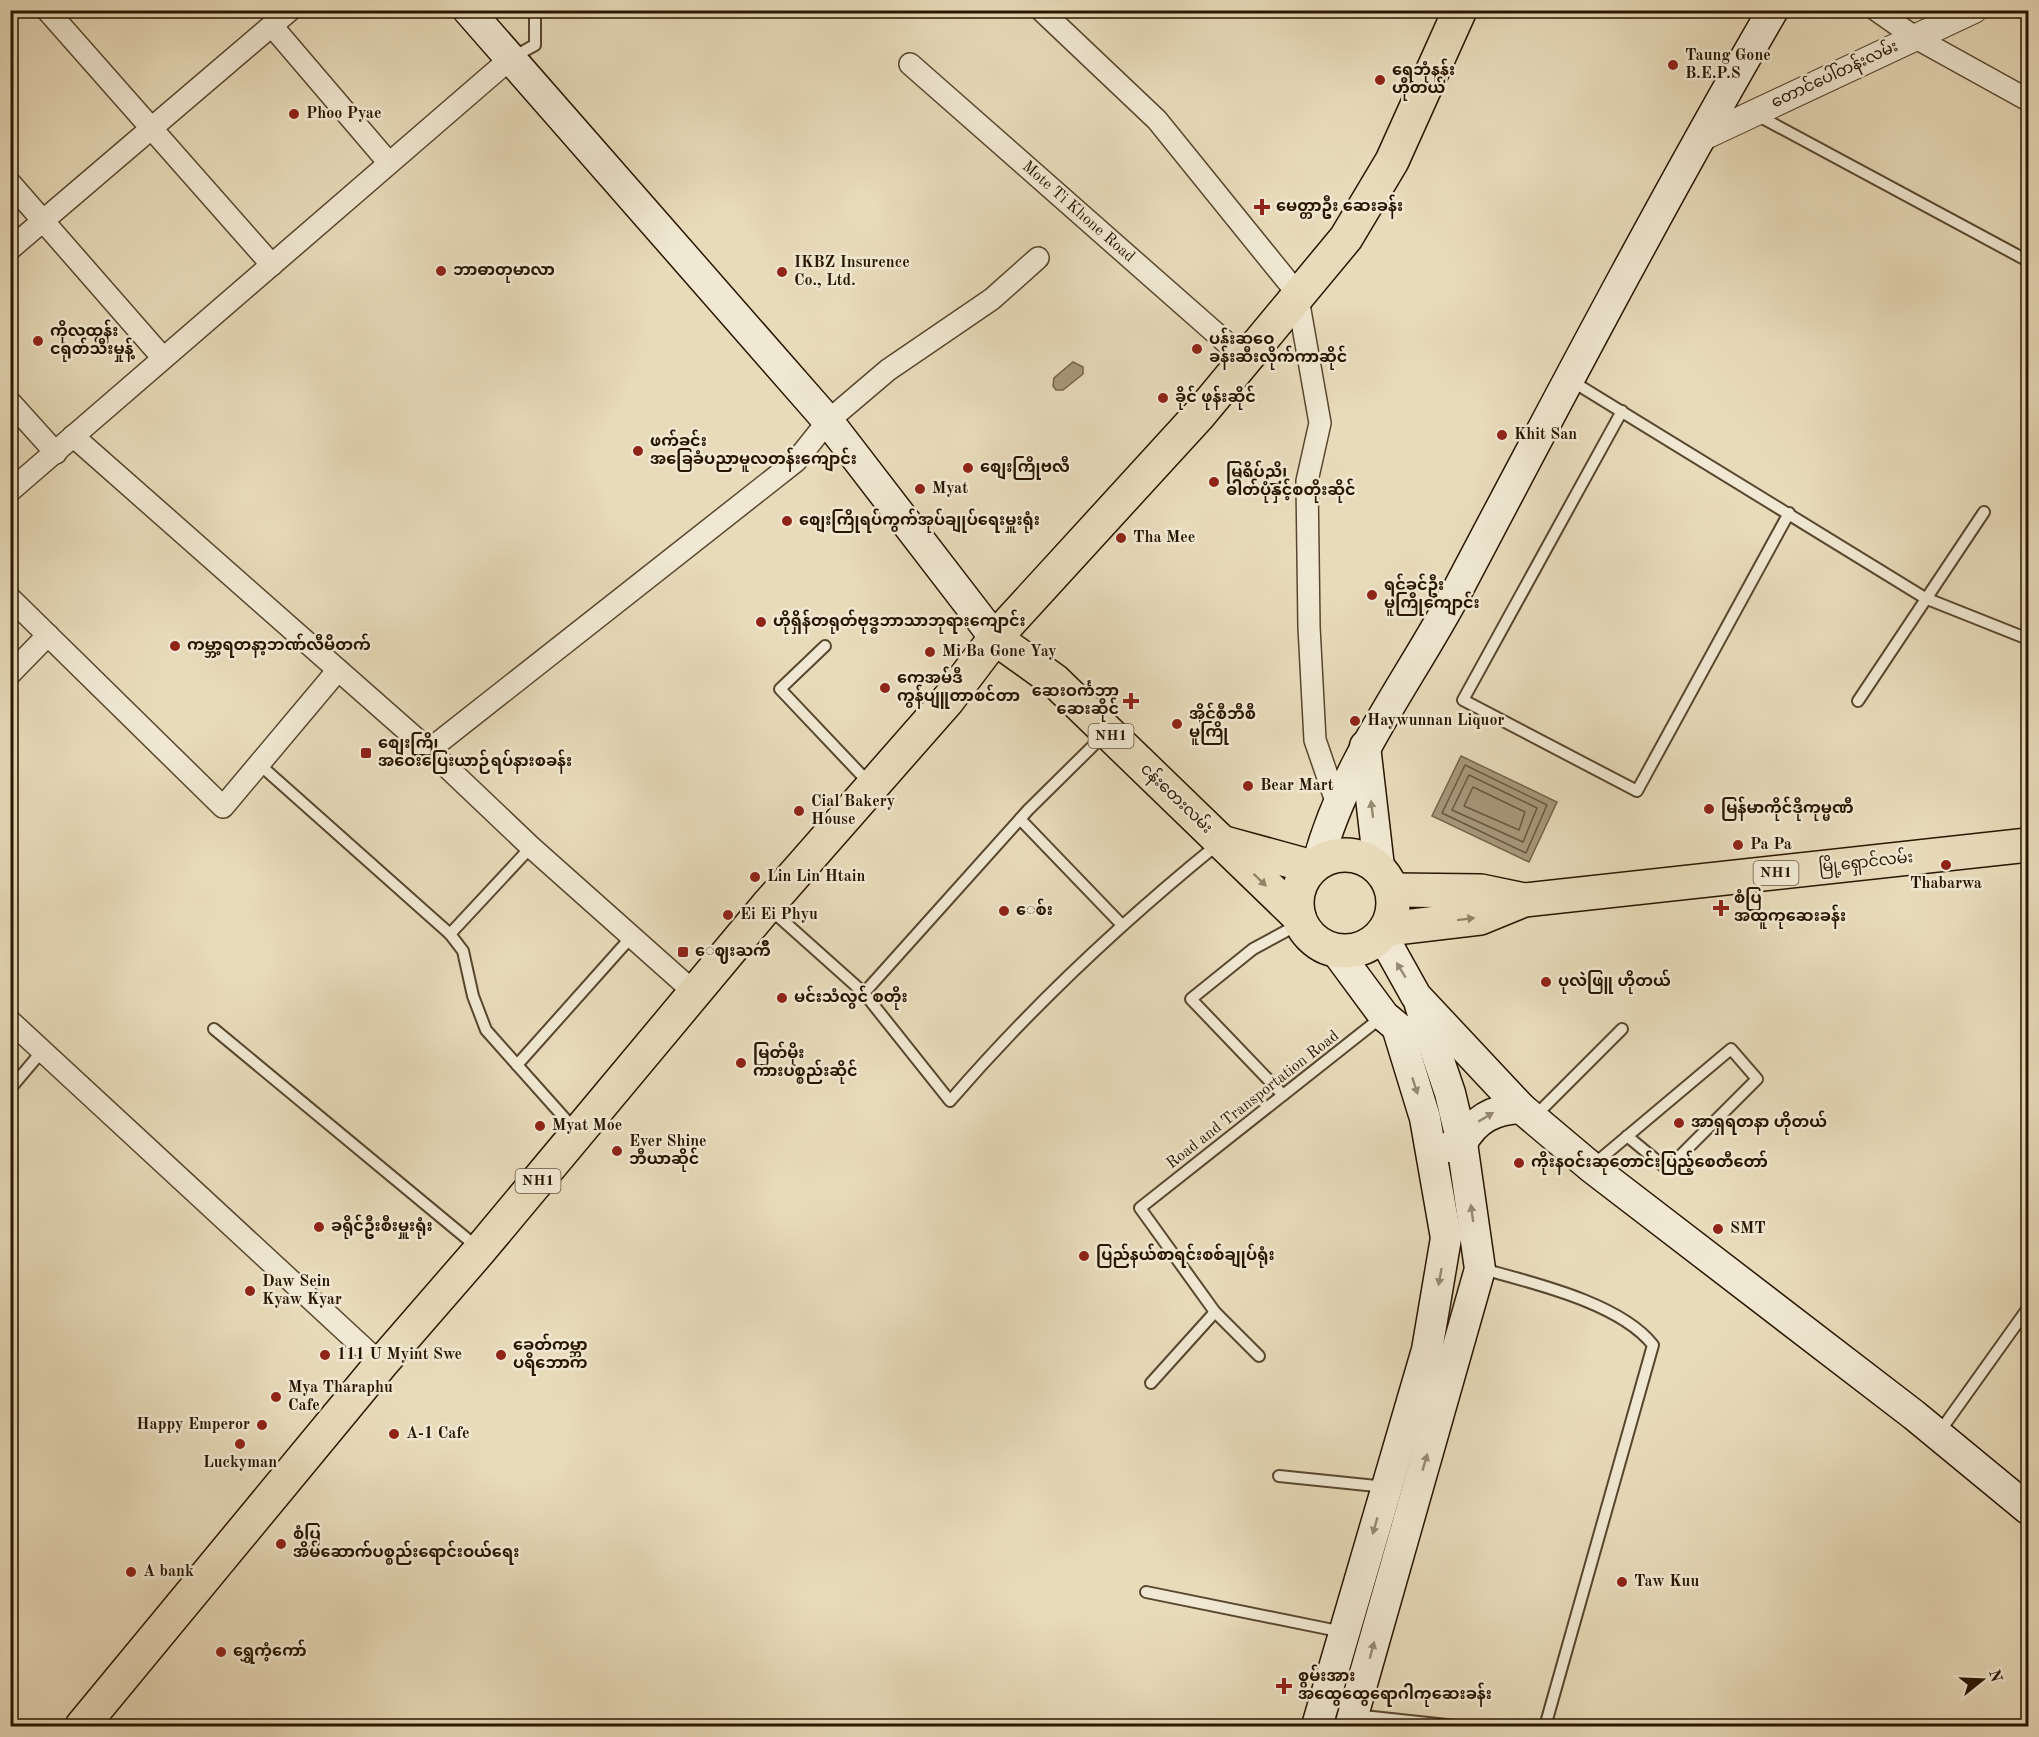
<svg xmlns="http://www.w3.org/2000/svg" width="2039" height="1737" viewBox="0 0 2039 1737" font-family="'Old Standard TT','Noto Sans Myanmar',serif">
  <rect width="100%" height="100%" fill="#e8dbba"/>
  <filter id="stains"><feTurbulence type="fractalNoise" baseFrequency=".00333" numOctaves="4"/><feColorMatrix values="0 0 0 0 .2 0 0 0 0 .09 0 0 0 0 .02 0 0 0 .5 -.17"/></filter>
  <radialGradient id="worn" r=".72"><stop offset=".6" stop-color="#630" stop-opacity="0"/><stop offset="1" stop-color="#630" stop-opacity=".3"/></radialGradient>
  <g fill="#a7987b" stroke="#74644a" stroke-width="1.5">
    <path d="M1073,362l10,5v7l-20,16h-7l-3,-4 1,-8z"/>
    <path d="M1461,756l96,46 -28,60 -97,-46z"/>
  </g>
  <g fill="none" stroke-linecap="round" stroke-linejoin="round">
    <g stroke="#68573e" stroke-width="1.5">
      <path d="M1465,765l82,40 -21,48 -84,-40z"/>
      <path d="M1469,775l68,33 -14,34 -71,-32z"/>
      <path d="M1473,787l52,25 -6,18 -55,-24z"/>
    </g>
    <g stroke="#58472e" stroke-width="14">
      <g id="service">
        <path d="M513,57l22,-12v-35"/>
        <path d="M1755,114l273,147"/>
        <path d="M1570,380l355,218 103,41"/>
        <path d="M1622,411l-159,289 174,91 152,-278"/>
        <path d="M825,646l-45,43 90,95"/>
        <path d="M1858,701l126,-189"/>
        <path d="M259,764l191,170 81,-87"/>
        <path d="M1020,819l102,106"/>
        <path d="M770,909l94,84 86,108c81,-94 172,-179 268,-257"/>
        <path d="M450,934l13,17 10,45 13,34 90,101"/>
        <path d="M864,993l164,-183 77,-76"/>
        <path d="M214,1029l263,218"/>
        <path d="M517,1065l116,-130"/>
        <path d="M10,1089l33,-39"/>
        <path d="M1283,1095l-92,-96 62,-50 48,-26"/>
        <path d="M1535,1116l87,-87"/>
        <path d="M1593,1165l138,-116 26,30 -90,90 -40,-33"/>
        <path d="M1483,1269c50,14 137,34 170,76l-107,378 -4,3"/>
        <path d="M1259,1356l-44,-44 -75,-104 243,-192"/>
        <path d="M1151,1383l64,-71"/>
        <path d="M1938,1434l90,-126"/>
        <path d="M1279,1476l107,11"/>
        <path d="M1146,1592l197,40"/>
        <path d="M1354,1715l102,11"/>
      </g>
    </g>
    <g stroke="#58472e" stroke-width="24">
      <g id="minor">
        <path d="M47,10l225,255"/>
        <path d="M1041,10l116,110 140,173 23,130 -13,58 2,146 6,113 22,64"/>
        <path d="M1876,10l40,28 112,62"/>
        <path d="M272,26l117,137"/>
        <path id="s1" d="M910,64l335,295"/>
        <path d="M10,183l153,175"/>
        <path d="M10,249l280,-239"/>
        <path d="M10,402l46,51"/>
        <path d="M73,436l356,314 102,97 164,146"/>
        <path d="M10,491l500,-432"/>
        <path d="M10,598l213,209 115,-137"/>
        <path d="M10,674l38,-39"/>
        <path d="M429,750l367,-289 32,-40 60,-51 104,-71 46,-41"/>
        <path d="M10,1021l371,343"/>
      </g>
    </g>
    <g stroke="#58472e" stroke-width="28">
      <path id="tertiary" d="M1697,140l277,-130"/>
    </g>
    <g stroke="#281600" stroke-width="33">
      <g id="secondary">
        <path d="M468,10l360,411 167,217"/>
        <path d="M1365,746l14,121"/>
        <path d="M1318,862c27,-100 91,-181 139,-271 103,-195 205,-390 316,-581"/>
        <path d="M1382,935l34,61 105,112 70,59 323,248 114,94"/>
        <path d="M1336,951l48,65 29,24"/>
        <path d="M1449,1147l13,-4c13,-24 32,-34 59,-35"/>
        <path d="M1317,1726l110,-376 19,-112 -21,-120 -27,-88"/>
        <path d="M1350,1726l130,-457 -18,-126 -12,-50 -30,-88"/>
      </g>
    </g>
    <g stroke="#281600" stroke-width="36">
      <path id="primary" d="M995,638l205,-224 146,-176 46,-77 68,-151"/>
    </g>
    <g stroke="#281600" stroke-width="36">
      <g id="trunk">
        <path d="M1221,842l91,25"/>
        <circle cx="1345" cy="903" r="48"/>
        <path d="M1393,890l88,1 43,9"/>
        <path d="M1387,929l93,-11 44,-18 504,-55"/>
        <path d="M82,1726l299,-362 99,-114 287,-344 181,-206 47,-62 60,43 244,236"/>
      </g>
    </g>
    <use href="#service" stroke="#f0e8d2" stroke-width="10"/>
    <use href="#minor" stroke="#f0e8d2" stroke-width="21"/>
    <use href="#tertiary" stroke="#f0e8d2" stroke-width="26"/>
    <use href="#secondary" stroke="#f0e8d2" stroke-width="30"/>
    <use href="#primary" stroke="#e8dbba" stroke-width="33"/>
    <use href="#trunk" stroke="#e8dbba" stroke-width="33"/>
  </g>
  <defs><path id="oneway-solid" d="M-6-.8H1V-3.2L6.5 0L1 3.2V.8H-6Z" transform="scale(1.5)"/></defs>
  <g fill="#968a74">
    <use href="#oneway-solid" transform="translate(1372 809) rotate(-97)"/>
    <use href="#oneway-solid" transform="translate(1401 970) rotate(-121)"/>
    <use href="#oneway-solid" transform="translate(1415 1086) rotate(72)"/>
    <use href="#oneway-solid" transform="translate(1486 1117) rotate(-31)"/>
    <use href="#oneway-solid" transform="translate(1472 1213) rotate(-98)"/>
    <use href="#oneway-solid" transform="translate(1440 1277) rotate(100)"/>
    <use href="#oneway-solid" transform="translate(1425 1462) rotate(-74)"/>
    <use href="#oneway-solid" transform="translate(1375 1526) rotate(106)"/>
    <use href="#oneway-solid" transform="translate(1372 1650) rotate(-75)"/>
  </g>
  <g fill="#928266">
    <use href="#oneway-solid" transform="translate(1260 880) rotate(44)"/>
    <use href="#oneway-solid" transform="translate(1466 919) rotate(-7)"/>
  </g>
  <g fill="#8f2418" stroke="#f0e8d2" stroke-width="2">
    <circle cx="1673" cy="65" r="6"/>
    <circle cx="1380" cy="80" r="6"/>
    <circle cx="294" cy="114" r="6"/>
    <path d="M1259 198h6v6h6v6h-6v6h-6v-6h-6v-6h6z"/>
    <circle cx="441" cy="271" r="6"/>
    <circle cx="782" cy="272" r="6"/>
    <circle cx="38" cy="341" r="6"/>
    <circle cx="1197" cy="349" r="6"/>
    <circle cx="1163" cy="398" r="6"/>
    <circle cx="1502" cy="435" r="6"/>
    <circle cx="638" cy="451" r="6"/>
    <circle cx="968" cy="468" r="6"/>
    <circle cx="1214" cy="482" r="6"/>
    <circle cx="920" cy="489" r="6"/>
    <circle cx="787" cy="521" r="6"/>
    <circle cx="1121" cy="538" r="6"/>
    <circle cx="1372" cy="595" r="6"/>
    <circle cx="761" cy="622" r="6"/>
    <circle cx="175" cy="646" r="6"/>
    <circle cx="930" cy="652" r="6"/>
    <circle cx="885" cy="688" r="6"/>
    <path d="M1128 692h6v6h6v6h-6v6h-6v-6h-6v-6h6z"/>
    <circle cx="1355" cy="721" r="6"/>
    <circle cx="1177" cy="724" r="6"/>
    <rect x="360" y="747" width="12" height="12" rx="3"/>
    <circle cx="1248" cy="786" r="6"/>
    <circle cx="1709" cy="809" r="6"/>
    <circle cx="799" cy="811" r="6"/>
    <circle cx="1738" cy="845" r="6"/>
    <circle cx="1946" cy="865" r="6"/>
    <circle cx="755" cy="877" r="6"/>
    <path d="M1718 899h6v6h6v6h-6v6h-6v-6h-6v-6h6z"/>
    <circle cx="1004" cy="911" r="6"/>
    <circle cx="728" cy="915" r="6"/>
    <rect x="677" y="946" width="12" height="12" rx="3"/>
    <circle cx="1546" cy="982" r="6"/>
    <circle cx="782" cy="998" r="6"/>
    <circle cx="741" cy="1063" r="6"/>
    <circle cx="1679" cy="1123" r="6"/>
    <circle cx="540" cy="1126" r="6"/>
    <circle cx="617" cy="1151" r="6"/>
    <circle cx="1519" cy="1163" r="6"/>
    <circle cx="319" cy="1227" r="6"/>
    <circle cx="1718" cy="1229" r="6"/>
    <circle cx="1084" cy="1256" r="6"/>
    <circle cx="250" cy="1291" r="6"/>
    <circle cx="325" cy="1355" r="6"/>
    <circle cx="501" cy="1355" r="6"/>
    <circle cx="276" cy="1397" r="6"/>
    <circle cx="262" cy="1425" r="6"/>
    <circle cx="394" cy="1434" r="6"/>
    <circle cx="240" cy="1444" r="6"/>
    <circle cx="281" cy="1544" r="6"/>
    <circle cx="131" cy="1572" r="6"/>
    <circle cx="1622" cy="1582" r="6"/>
    <circle cx="221" cy="1652" r="6"/>
    <path d="M1281 1677h6v6h6v6h-6v6h-6v-6h-6v-6h6z"/>
  </g>
  <g text-anchor="middle" dominant-baseline="central" stroke-width="5" stroke-linejoin="round" paint-order="stroke">
    <g fill="#f0e8d2" stroke="#64553f" stroke-width="1.5">
      <rect x="1088.5" y="724" width="45" height="24" rx="4.5"/>
      <rect x="1753.5" y="861" width="45" height="24" rx="4.5"/>
      <rect x="515.5" y="1169" width="45" height="24" rx="4.5"/>
    </g>
    <g font-size="15" font-weight="bold" fill="#281600">
      <text x="1111" y="736">NH1</text>
      <text x="1776" y="873">NH1</text>
      <text x="538" y="1181">NH1</text>
    </g>
    <g font-size="16" font-weight="bold" fill="#281600" stroke="#f0e8d2" text-anchor="start">
      <text x="1685" y="56">Taung Gone<tspan x="1685" dy="18">B.E.P.S</tspan></text>
      <text x="1392" y="71">ရွှေဘုံနန်း<tspan x="1392" dy="18">ဟိုတယ်</tspan></text>
      <text x="306" y="114">Phoo Pyae</text>
      <text x="1276" y="207">မေတ္တာဦး ဆေးခန်း</text>
      <text x="794" y="263">IKBZ Insurence<tspan x="794" dy="18">Co., Ltd.</tspan></text>
      <text x="453" y="271">ဘာဓာတုမာလာ</text>
      <text x="50" y="332">ကိုလှထွန်း<tspan x="50" dy="18">ငရုတ်သီးမှုန့်</tspan></text>
      <text x="1209" y="340">ပန်းဆုဝေ<tspan x="1209" dy="18">ခန်းဆီးလိုက်ကာဆိုင်</tspan></text>
      <text x="1175" y="398">ခိုင် ဖုန်းဆိုင်</text>
      <text x="1514" y="435">Khit San</text>
      <text x="650" y="442">ဖက်ခင်း<tspan x="650" dy="18">အခြေခံပညာမူလတန်းကျောင်း</tspan></text>
      <text x="980" y="468">စျေးကြိုဗလီ</text>
      <text x="1226" y="473">မြရိပ်ညို<tspan x="1226" dy="18">ဓါတ်ပုံနှင့်စတိုးဆိုင်</tspan></text>
      <text x="932" y="489">Myat</text>
      <text x="799" y="521">စျေးကြိုရပ်ကွက်အုပ်ချုပ်ရေးမှူးရုံး</text>
      <text x="1133" y="538">Tha Mee</text>
      <text x="1384" y="586">ရင်ခွင်ဦး<tspan x="1384" dy="18">မူကြိုကျောင်း</tspan></text>
      <text x="773" y="622">ဟိုရှိန်တရုတ်ဗုဒ္ဓဘာသာဘုရားကျောင်း</text>
      <text x="187" y="646">ကမ္ဘာ့ရတနာ့ဘဏ်လီမိတက်</text>
      <text x="942" y="652">Mi Ba Gone Yay</text>
      <text x="897" y="679">ကေအမ်ဒီ<tspan x="897" dy="18">ကွန်ပျူတာစင်တာ</tspan></text>
      <text x="1119" y="692" text-anchor="end">ဆေးဝင်္ကဘာ<tspan x="1119" dy="18">ဆေးဆိုင်</tspan></text>
      <text x="1189" y="715">အိုင်စီဘီစီ<tspan x="1189" dy="18">မူကြို</tspan></text>
      <text x="1367" y="721">Haywunnan Liquor</text>
      <text x="378" y="744">စျေးကြို<tspan x="378" dy="18">အဝေးပြေးယာဉ်ရပ်နားစခန်း</tspan></text>
      <text x="1260" y="786">Bear Mart</text>
      <text x="811" y="802">Cial Bakery<tspan x="811" dy="18">House</tspan></text>
      <text x="1721" y="809">မြန်မာကိုင်ဒိုကုမ္မဏီ</text>
      <text x="1750" y="845">Pa Pa</text>
      <text x="767" y="877">Lin Lin Htain</text>
      <text x="1946" y="884" text-anchor="middle">Thabarwa</text>
      <text x="1734" y="899">စံပြ<tspan x="1734" dy="18">အထူကုဆေးခန်း</tspan></text>
      <text x="1016" y="911">ေစ်း</text>
      <text x="740" y="915">Ei Ei Phyu</text>
      <text x="695" y="952">ေဈးႀကိဳ</text>
      <text x="1558" y="982">ပုလဲဖြူ ဟိုတယ်</text>
      <text x="794" y="998">မင်းသံလွင် စတိုး</text>
      <text x="753" y="1054">မြတ်မိုး<tspan x="753" dy="18">ကားပစ္စည်းဆိုင်</tspan></text>
      <text x="1691" y="1123">အာရှရတနာ ဟိုတယ်</text>
      <text x="552" y="1126">Myat Moe</text>
      <text x="629" y="1142">Ever Shine<tspan x="629" dy="18">ဘီယာဆိုင်</tspan></text>
      <text x="1531" y="1163">ကိုးနဝင်းဆုတောင်းပြည့်စေတီတော်</text>
      <text x="331" y="1227">ခရိုင်ဦးစီးမှူးရုံး</text>
      <text x="1730" y="1229">SMT</text>
      <text x="1096" y="1256">ပြည်နယ်စာရင်းစစ်ချုပ်ရုံး</text>
      <text x="262" y="1282">Daw Sein<tspan x="262" dy="18">Kyaw Kyar</tspan></text>
      <text x="513" y="1346">ခေတ်ကမ္ဘာ<tspan x="513" dy="18">ပရိဘောက</tspan></text>
      <text x="337" y="1355">111 U Myint Swe</text>
      <text x="288" y="1388">Mya Tharaphu<tspan x="288" dy="18">Cafe</tspan></text>
      <text x="250" y="1425" text-anchor="end">Happy Emperor</text>
      <text x="406" y="1434">A-1 Cafe</text>
      <text x="240" y="1463" text-anchor="middle">Luckyman</text>
      <text x="293" y="1535">စံပြ<tspan x="293" dy="18">အိမ်ဆောက်ပစ္စည်းရောင်းဝယ်ရေး</tspan></text>
      <text x="143" y="1572">A bank</text>
      <text x="1634" y="1582">Taw Kuu</text>
      <text x="233" y="1652">ရွှေကံ့ကော်</text>
      <text x="1298" y="1677">စွမ်းအား<tspan x="1298" dy="18">အထွေထွေရောဂါကုဆေးခန်း</tspan></text>
    </g>
    <g font-size="16" fill="#281600" stroke="#f0e8d2">
      <text transform="translate(1835 75) rotate(-25)">တောင်ပေါ်တန်းလမ်း</text>
      <text stroke="none"><textPath href="#s1" startOffset="224">Mote Ti Khone Road</textPath></text>
      <text transform="translate(1176 799) rotate(44)">ငန်းတေးလမ်း</text>
      <text transform="translate(1866 863) rotate(-6)">မြို့ရှောင်လမ်း</text>
      <text transform="translate(1253 1100) rotate(-38)">Road and Transportation Road</text>
    </g>
  </g>
  <rect width="2039" height="1737" fill="none" stroke="#e8dbba" stroke-width="36"/>
  <rect x="12" y="12" width="2015" height="1713" fill="none" stroke="#281600" stroke-width="3"/>
  <rect x="18" y="18" width="2003" height="1701" fill="none" stroke="#281600" stroke-width="1.5"/>
  <g transform="translate(1982 1680) rotate(72)" stroke="#f0e8d2" stroke-width="4.5" paint-order="stroke">
  <path d="M0-4.5L10 22L0 15L-10 22Z" fill="#281600"/>
  <text y="-9" font-size="16" font-weight="bold" text-anchor="middle" fill="#281600">N</text>
  </g>
  <rect width="100%" height="100%" filter="url(#stains)"/>
  <rect width="100%" height="100%" fill="url(#worn)"/>
</svg>
